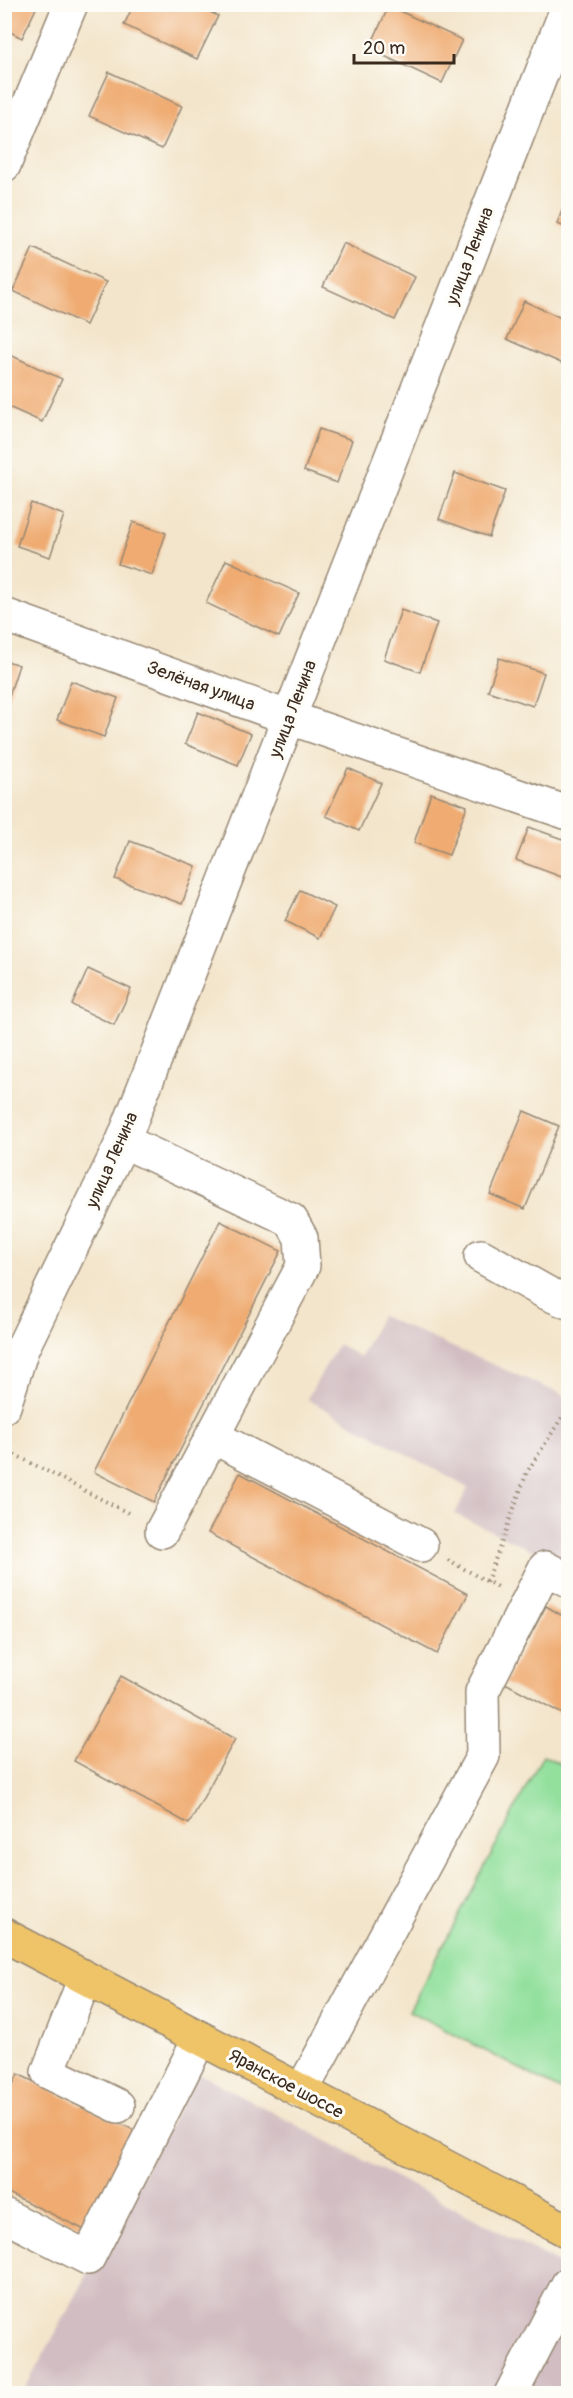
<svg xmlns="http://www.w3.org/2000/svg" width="573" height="2398" viewBox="0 0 573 2398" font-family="Pangolin,sans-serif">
  <rect width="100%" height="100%" fill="#fdfcf7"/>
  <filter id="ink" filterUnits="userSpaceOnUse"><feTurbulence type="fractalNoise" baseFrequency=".0167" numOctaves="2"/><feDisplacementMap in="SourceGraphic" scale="12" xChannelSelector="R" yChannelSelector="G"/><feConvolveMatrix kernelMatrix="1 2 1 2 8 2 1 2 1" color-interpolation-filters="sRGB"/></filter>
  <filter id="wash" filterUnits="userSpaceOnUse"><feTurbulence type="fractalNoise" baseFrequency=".008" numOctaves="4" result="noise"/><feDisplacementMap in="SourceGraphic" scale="24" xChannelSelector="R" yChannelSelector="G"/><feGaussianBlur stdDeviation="1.35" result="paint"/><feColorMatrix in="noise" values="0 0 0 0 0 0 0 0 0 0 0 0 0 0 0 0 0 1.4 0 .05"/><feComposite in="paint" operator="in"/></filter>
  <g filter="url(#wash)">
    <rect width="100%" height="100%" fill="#f3e5cb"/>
    <g fill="#d2bec2">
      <path d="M381,1316l187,81v170l-113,-53 13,-26 -161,-89 31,-55 22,13z"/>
      <path d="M198,2073l370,195v125l-546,1z"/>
    </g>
    <path fill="#93e09d" stroke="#67855e" stroke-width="1.5" d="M543,1755l25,13v326l-159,-83z"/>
    <g id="blocks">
      <g fill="#efab71">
        <path d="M4,4h34l-16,34 -18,-9z"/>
        <path d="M134,4h60l24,12 -21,43 -73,-34z"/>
        <path d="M389,6l73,34 -20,43 -73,-34z"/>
        <path d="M109,72l73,34 -20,43 -73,-33z"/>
        <path d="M568,194v34l-11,-4z"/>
        <path d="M343,243l72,34 -20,43 -72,-33z"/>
        <path d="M33,248l73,34 -20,43 -73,-34z"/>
        <path d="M524,301l44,20v45l-61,-27z"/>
        <path d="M4,352l58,27 -20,43 -38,-17z"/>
        <path d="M319,429l33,11 -15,43 -33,-12z"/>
        <path d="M455,473l50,18 -16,46 -50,-18z"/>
        <path d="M31,503l33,12 -14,42 -33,-11z"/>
        <path d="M133,522l33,11 -14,42 -34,-11z"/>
        <path d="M226,560l73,33 -20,44 -73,-34z"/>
        <path d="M401,610l36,13 -17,49 -36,-13z"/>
        <path d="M499,658l45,15 -11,33 -45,-15z"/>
        <path d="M4,660l15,5 -14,43h-1z"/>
        <path d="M71,681l47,17 -14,39 -47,-17z"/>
        <path d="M198,712l53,22 -13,31 -53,-21z"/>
        <path d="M348,768l33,15 -22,48 -33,-15z"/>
        <path d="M431,793l36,13 -18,49 -35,-12z"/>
        <path d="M529,827l39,14 -1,38 -51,-19z"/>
        <path d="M130,841l66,25 -14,38 -67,-25z"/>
        <path d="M300,890l35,17 -15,31 -35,-17z"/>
        <path d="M88,969l43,20 -17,36 -42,-20z"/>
        <path d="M524,1111l35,15 -34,83 -35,-15z"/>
        <path d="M220,1221l61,30 -127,251 -60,-30z"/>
        <path d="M240,1473l228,121 -31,60 -229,-121z"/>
        <path d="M546,1606l22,13v98l-63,-34z"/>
        <path d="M121,1676l114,63 -46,85 -115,-63z"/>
        <path d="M18,2074l124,60 -49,100 -89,-43v-89z"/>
      </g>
    </g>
  </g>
  <g filter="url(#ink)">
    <use href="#blocks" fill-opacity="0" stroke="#978874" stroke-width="1.5"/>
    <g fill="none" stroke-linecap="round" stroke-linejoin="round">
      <g stroke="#978874" stroke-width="36">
        <g id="minor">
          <path d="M4,165l67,-161"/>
          <path d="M4,615l286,103 278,95"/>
          <path d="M123,1141l168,79 10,18 2,28 -141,265"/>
          <path d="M481,1256l66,37 21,9"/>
          <path d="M4,1406l18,-57 101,-208 445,-1135"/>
          <path d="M212,1436l209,109"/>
          <path d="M85,1978l-37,94 70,34"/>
          <path d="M301,2092l182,-336 -1,-64 63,-124 23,12"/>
          <path d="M4,2215l84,43 112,-220"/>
          <path d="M511,2394l57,-110"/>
        </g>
      </g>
      <g stroke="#978874" stroke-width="36">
        <path id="major" d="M4,1935l564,296"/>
      </g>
      <g stroke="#978874" stroke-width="4" stroke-dasharray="1.5 4.5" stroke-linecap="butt">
        <path d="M4,1449l128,66"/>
        <path d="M448,1560l51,28"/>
        <path d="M487,1582l40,-110 41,-64"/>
      </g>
      <use href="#minor" stroke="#fff" stroke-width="33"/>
      <use href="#major" stroke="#efc469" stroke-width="33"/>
    </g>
  </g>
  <g text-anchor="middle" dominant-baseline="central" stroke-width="6" stroke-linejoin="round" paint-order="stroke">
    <g font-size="18" fill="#3b2a1e" stroke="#fdfcf7">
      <text transform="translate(470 256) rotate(-69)">улица Ленина</text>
      <text transform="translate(201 686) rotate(20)">Зелёная улица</text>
      <text transform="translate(293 709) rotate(-69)">улица Ленина</text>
      <text transform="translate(112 1160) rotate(-66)">улица Ленина</text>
      <text transform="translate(286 2084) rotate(28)">Яранское шоссе</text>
    </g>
  </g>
  <rect width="573" height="2398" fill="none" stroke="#fdfcf7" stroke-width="24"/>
  <path d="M354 54v9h100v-9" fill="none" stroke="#3b2a1e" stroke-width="3"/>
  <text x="363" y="54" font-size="18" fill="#3b2a1e" stroke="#fdfcf7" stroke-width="4.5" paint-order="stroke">20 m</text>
</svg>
